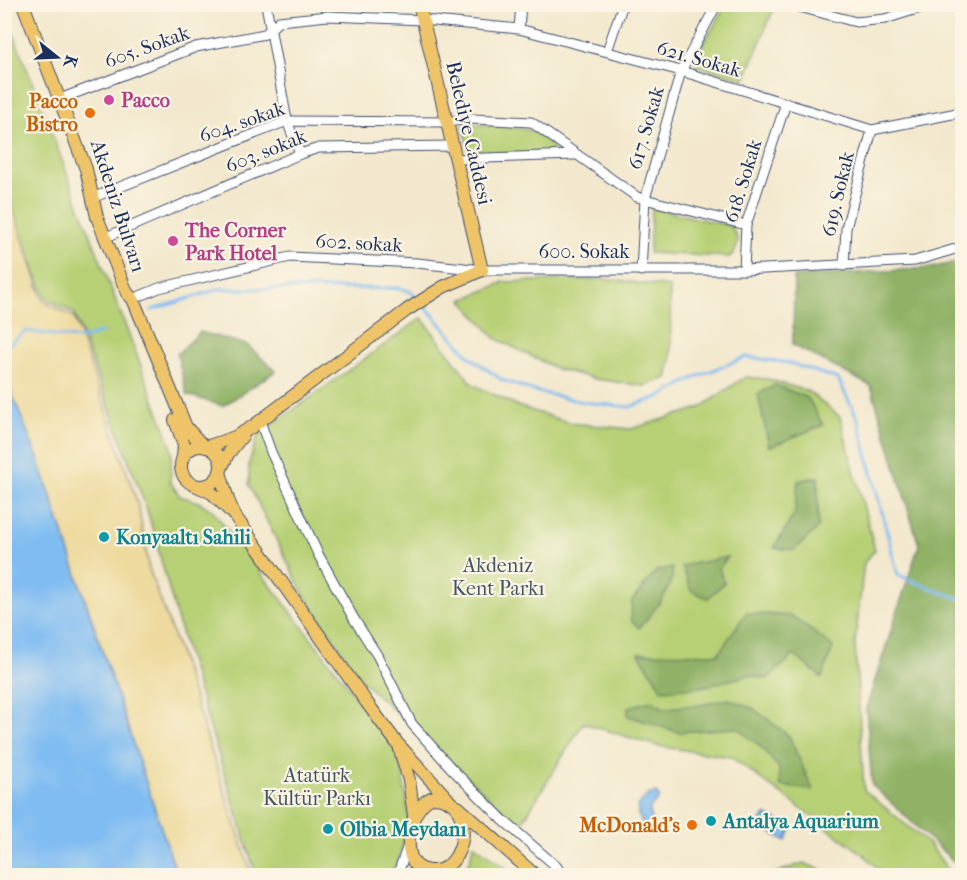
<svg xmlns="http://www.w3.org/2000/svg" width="967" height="880" viewBox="0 0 967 880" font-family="'IM FELL French Canon',serif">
  <rect width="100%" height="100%" fill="#fcf5e5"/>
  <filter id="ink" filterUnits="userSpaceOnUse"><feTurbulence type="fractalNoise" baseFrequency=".0167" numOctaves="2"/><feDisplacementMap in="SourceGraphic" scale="12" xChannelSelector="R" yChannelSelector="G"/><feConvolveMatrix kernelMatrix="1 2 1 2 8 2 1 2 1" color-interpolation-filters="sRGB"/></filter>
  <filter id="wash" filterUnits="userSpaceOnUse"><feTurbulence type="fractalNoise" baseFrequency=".008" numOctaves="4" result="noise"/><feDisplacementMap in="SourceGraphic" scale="24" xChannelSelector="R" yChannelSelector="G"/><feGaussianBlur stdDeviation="1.35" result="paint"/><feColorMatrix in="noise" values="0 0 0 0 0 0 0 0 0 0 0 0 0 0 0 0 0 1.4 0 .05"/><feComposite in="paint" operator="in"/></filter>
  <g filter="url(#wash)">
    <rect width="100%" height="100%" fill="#f3e8cd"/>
    <g fill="#b7d075" stroke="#69806a" stroke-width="1.5">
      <path d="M727,4l48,1 -30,74 -49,-13 4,-17z"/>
      <path d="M4,9l166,433 2,11 -2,29 10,14 21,7 12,8 166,215 15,22 8,23 7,46 -4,20 -11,38h-138l-70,-225 -38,-137 -74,-200 -29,-15 -40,-108z"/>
      <path d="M472,124l30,2 32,5 20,17 -1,4 -83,4 -7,-30z"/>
      <path d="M652,208l79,18 7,14c-1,7 -2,13 -9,17l-80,-4z"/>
      <path d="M605,279l65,8 1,73 -4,18 -23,8 -48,-7 -39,-10 -62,-31 -33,-38 42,-18z"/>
      <path d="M422,318l50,66 48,23 51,16 60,6 69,-21 45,-31 23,2 41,13 31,25 35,133 -11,13 -9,81 9,146 65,54 23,31h-67l-21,-20 -133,-98 -74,-11 -74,-23 -63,103 -157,-144 -60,-89 -54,-108v-22l9,-28z"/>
      <path d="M473,844l42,31h-47l-6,-2 8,-13z"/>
      <path d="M803,863l32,12h-65z"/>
    </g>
    <g fill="#91b266" stroke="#567062" stroke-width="1.5">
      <path d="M962,261v304l-3,7 3,4v293l-90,-84 -6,-77 53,-163 -48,-159 -78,-41 1,-68 137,-9z"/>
      <path d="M200,332l47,13 29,26 -53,35 -36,-11 -10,-41z"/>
      <path d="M775,385l33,13 15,27 -54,22 -11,-53z"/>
      <path d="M818,477v51l-24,22 -20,-2 21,-35 3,-32z"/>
      <path d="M728,557l-9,11 5,15 -16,15 -17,-7 -9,-25z"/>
      <path d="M672,568c4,19 -21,47 -33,60l-8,-8 1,-19 24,-30z"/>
      <path d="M746,613l46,3 41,31 -11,31 -28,-23 -27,24 -17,-4 -49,12 -39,3 -23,-37 79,1z"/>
      <path d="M729,699l25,10 35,27 24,54 -33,-4 -1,-18 -19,-22 -23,-18 -59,4 -50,-16v-9l23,-6 13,7 36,-3z"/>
    </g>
    <path fill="#eeda9e" stroke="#84847e" stroke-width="1.5" d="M4,180l39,121 31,16 64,188 11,64 28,77 75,229h-75l-137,-411 -35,-88z"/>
    <g fill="#7fbcf2" stroke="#4d76a8" stroke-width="1.5">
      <path d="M5,376l35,88 137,411h-172z"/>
      <path d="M656,793l3,4c-1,6 -8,7 -9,12 -1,4 1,9 2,12l-9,4 -5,-11v-9l10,-10z"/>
      <path d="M765,815l27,12 -6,14 -27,-15z"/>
    </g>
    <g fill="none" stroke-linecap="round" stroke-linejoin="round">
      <g stroke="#7fbcf2" stroke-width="3">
        <path d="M424,305l46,52 32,23 32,11 49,11 46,5 30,-10 37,-20 50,-20 43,6 49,16 20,40 40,156 42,17 22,7"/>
        <path d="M152,310l67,-21 181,-1 11,4 6,6"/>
        <path d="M4,348l22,-17 55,8 22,-7"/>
      </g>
    </g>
  </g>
  <g filter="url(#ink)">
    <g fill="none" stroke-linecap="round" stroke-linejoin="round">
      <g stroke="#3b4b6f" stroke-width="11">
        <g id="minor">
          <path d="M266,4l21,117 13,33"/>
          <path d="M788,4l68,18 29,-3 48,-15"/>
          <path d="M961,4l1,6"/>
          <path d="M519,29l2,-25"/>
          <path d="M607,51l16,-47"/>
          <path d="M60,99l136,-52 69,-13 14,-13 49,-5 95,4 96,9 162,42 191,59 90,-18"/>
          <path d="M456,159l119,-4"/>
          <path d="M92,198l195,-77 159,1 27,-3 58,3 106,75 109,28"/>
          <path d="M104,238l196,-84 19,-6 133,-2"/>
          <path d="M844,266l2,-38 26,-98"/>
          <path d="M744,270l2,-45 40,-122"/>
          <path d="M641,271l4,-72 36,-128 36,-67"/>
          <path d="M133,299l26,-11 131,-31 127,6 65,7h262l171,-9 47,-14"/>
          <path d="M260,421l11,31 47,102 36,65 23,36 35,69 40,45 51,51 54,47 5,9"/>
          <path d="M397,876l11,-31"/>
        </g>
      </g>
      <g stroke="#3b4b6f" stroke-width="14">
        <g id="major">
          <path d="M23,4l63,165 11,48 30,76 6,6 53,128 17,19"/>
          <path d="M175,420l9,25 -1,13"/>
          <circle cx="201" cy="466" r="20"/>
          <path d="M206,447l29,-10 17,-10 155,-117 36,-23 39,-17 -63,-266"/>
          <path d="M221,469l7,-15 15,-19"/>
          <path d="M220,472l8,28 7,16 132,187 30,40 51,56"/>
          <path d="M197,486l15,7 18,18"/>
          <path d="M400,750l9,30 5,36"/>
          <path d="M434,797c45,2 32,76 -2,74 -6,0 -12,-2 -17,-7 -14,-17 -3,-61 19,-67z"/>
          <path d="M458,807l78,69"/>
        </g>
      </g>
      <use href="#minor" stroke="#fff" stroke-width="9"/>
      <use href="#major" stroke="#efc469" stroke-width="12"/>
    </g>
  </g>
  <g fill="#d1479c" stroke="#fcf5e5" stroke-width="2">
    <circle cx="109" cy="100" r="6"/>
    <circle cx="173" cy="241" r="6"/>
  </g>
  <g fill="#e8710a" stroke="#fcf5e5" stroke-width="2">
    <circle cx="90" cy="113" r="6"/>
    <circle cx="692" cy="825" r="6"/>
  </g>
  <g fill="#0f9aa8" stroke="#fcf5e5" stroke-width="2">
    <circle cx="104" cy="537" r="6"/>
    <circle cx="711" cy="821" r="6"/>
    <circle cx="328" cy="829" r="6"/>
  </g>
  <g text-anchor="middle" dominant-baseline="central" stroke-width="4.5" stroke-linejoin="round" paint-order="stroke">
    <g font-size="20" fill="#1b2f5e" stroke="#fcf5e5">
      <text transform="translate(147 47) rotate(-20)">605. Sokak</text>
      <text transform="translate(699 59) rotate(16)">621. Sokak</text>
      <text transform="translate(242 122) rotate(-19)">604. sokak</text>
      <text transform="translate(646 128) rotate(-74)">617. Sokak</text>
      <text transform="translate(469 133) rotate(77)">Belediye Caddesi</text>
      <text transform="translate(266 151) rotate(-22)">603. sokak</text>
      <text transform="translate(743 181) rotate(-73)">618. Sokak</text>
      <text transform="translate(838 194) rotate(-77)">619. Sokak</text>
      <text transform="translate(118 206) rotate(72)">Akdeniz Bulvarı</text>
      <text transform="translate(359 243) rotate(3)">602. sokak</text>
      <text x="584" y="251">600. Sokak</text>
    </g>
    <g font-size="20" font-weight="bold" fill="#b23c85" stroke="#fcf5e5" text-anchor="start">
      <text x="121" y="100">Pacco</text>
      <text x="185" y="230">The Corner<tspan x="185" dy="23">Park Hotel</tspan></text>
    </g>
    <g font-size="20" font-weight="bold" fill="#c56008" stroke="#fcf5e5" text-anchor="end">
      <text x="78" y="101">Pacco<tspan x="78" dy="23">Bistro</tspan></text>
      <text x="680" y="825">McDonald's</text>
    </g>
    <g font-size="20" font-weight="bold" fill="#0d838f" stroke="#fcf5e5" text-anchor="start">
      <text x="116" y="537">Konyaaltı Sahili</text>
      <text x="723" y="821">Antalya Aquarium</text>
      <text x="340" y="829">Olbia Meydanı</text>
    </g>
    <g font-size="20" fill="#425764" stroke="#fcf5e5">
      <text x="498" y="565">Akdeniz<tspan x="498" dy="23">Kent Parkı</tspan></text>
      <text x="317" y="775">Atatürk<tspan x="317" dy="23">Kültür Parkı</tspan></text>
    </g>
  </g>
  <rect width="967" height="880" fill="none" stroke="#fcf5e5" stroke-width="24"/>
  <g transform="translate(57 57) rotate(108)" stroke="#fcf5e5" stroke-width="4.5" paint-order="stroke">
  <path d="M0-4.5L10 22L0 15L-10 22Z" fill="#1b2f5e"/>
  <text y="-9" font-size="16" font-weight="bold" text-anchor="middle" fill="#1b2f5e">K</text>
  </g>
</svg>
